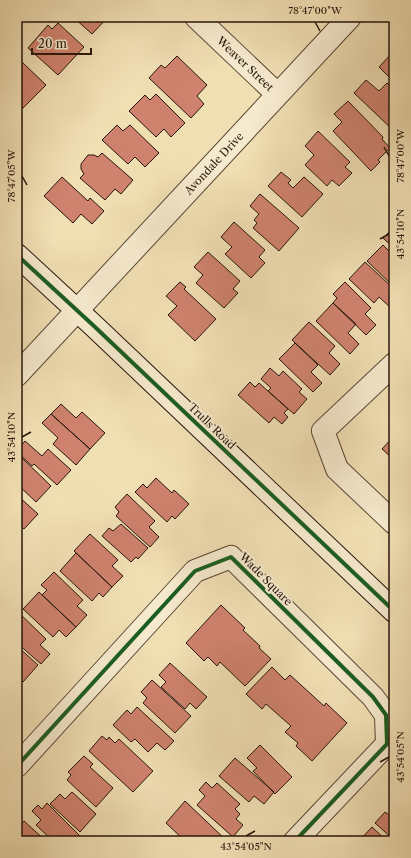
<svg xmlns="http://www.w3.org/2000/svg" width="411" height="858" viewBox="0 0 411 858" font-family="'Libre Caslon Text',serif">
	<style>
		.building { fill: #cf826e; stroke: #27150b }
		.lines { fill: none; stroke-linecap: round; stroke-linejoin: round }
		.street-casing { stroke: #5a4835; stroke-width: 24 }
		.secondary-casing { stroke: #27150b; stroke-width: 24 }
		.street { stroke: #f6eace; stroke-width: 22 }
		.secondary { stroke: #f6eace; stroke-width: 22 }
		.cycleway-casing { stroke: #f6eace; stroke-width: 6 }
		.cycleway { stroke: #1b5e20; stroke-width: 4 }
		.ticks { fill: none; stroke: #27150b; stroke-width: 1.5 }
		.labels { text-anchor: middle; stroke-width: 4; stroke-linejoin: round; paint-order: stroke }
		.street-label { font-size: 11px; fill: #27150b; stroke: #f6eace }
		.neatline { fill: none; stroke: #27150b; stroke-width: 1.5 }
		.ticks-label { font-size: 10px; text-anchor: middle; fill: #27150b }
	</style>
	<rect width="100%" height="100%" fill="#f1dfb4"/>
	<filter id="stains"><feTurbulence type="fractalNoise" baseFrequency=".005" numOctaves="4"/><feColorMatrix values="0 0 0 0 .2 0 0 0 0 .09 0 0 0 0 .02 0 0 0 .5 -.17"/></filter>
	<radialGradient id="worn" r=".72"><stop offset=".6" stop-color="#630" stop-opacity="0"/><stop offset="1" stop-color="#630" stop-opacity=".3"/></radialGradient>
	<path class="building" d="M73 17H108L92 34Z
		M58 23 84 47 58 75 28 48 48 25 52 29Z
		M392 53 394 56V82L379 67Z
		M177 56 207 85 197 96 204 104 191 118 149 78 161 65 165 68Z
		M21 61 46 85 19 112 17 110V66Z
		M366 80 379 91 387 83 394 90V131L354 93Z
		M156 94 185 123 171 137 164 129 156 137 129 111 145 95 150 100Z
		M348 101 383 137 382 139 390 148 378 160 380 162 371 171 333 131 342 122 334 114Z
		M117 125 123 131 130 125 159 153 145 167 135 157 128 164 102 140Z
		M318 131 350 162 345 167 352 173 339 186 332 180 327 186 305 165 314 155 305 146Z
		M102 153 133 180 121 194 115 189 105 200 80 178 84 174 81 169V164L88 155H94L98 157Z
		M281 172 291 180 288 183 293 188 304 177 323 194 302 217 268 186Z
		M62 177 88 201 90 198 104 211 92 224 81 214 73 223 44 196Z
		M260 194 299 228 279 251 253 228 257 223 254 220 259 214 250 206Z
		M234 222 265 250 259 257 265 263 251 278 225 254 232 247 221 237Z
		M394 227V248L383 238Z
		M383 245 394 256V282L392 285 367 261Z
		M208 252 240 281 233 289 238 293 224 308 196 283 203 275 194 267Z
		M365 262 394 289V305L391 308 379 297 374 303 349 279Z
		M180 282 186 287 184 289 216 319 195 341 168 315 177 306 166 296Z
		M345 282 371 308 365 314 376 325 366 335 333 303 337 298 333 294Z
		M333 303 356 324 348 333 359 344 350 354 316 321Z
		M309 322 335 346 329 353 340 364 330 375 292 340Z
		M295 343 318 365 311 372 322 383 313 392 279 359Z
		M270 368 279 376 283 371 302 389 299 392 307 399 294 414 268 391 271 388 261 379Z
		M250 382 255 387 259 383 288 409 284 413 288 417 282 424 274 417 269 423 238 395Z
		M61 404 76 418 82 412 105 433 90 449 51 414Z
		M51 414 90 449 76 465 53 444 58 438 42 423Z
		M394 436V460L382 449Z
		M25 441 42 456 48 449 71 470 57 485 34 464 32 466 17 452V450Z
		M18 454 51 486 36 502 17 484V482L22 476 17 471Z
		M156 478 172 493 174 490 189 504 175 519 172 516 167 522 135 492 143 484 147 488Z
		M127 494 155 521 149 527 159 537 150 547 116 516 119 512 115 507Z
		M17 495 38 514 24 529 17 523Z
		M121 524 148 548 138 559 136 557 131 562 102 536 109 528 113 531Z
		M90 534 118 560 112 566 123 576 112 587 74 551Z
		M76 553 112 587 103 597 99 593 92 601 60 571Z
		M54 572 83 600 77 606 87 615 76 627 42 595 47 590 41 585Z
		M39 592 76 627 66 637 59 630 53 637 23 609Z
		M221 605 245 628 243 630 260 646 259 648 271 659 245 686 220 662 217 666 208 657 204 661 186 643Z
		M17 611 46 639 40 645 50 654 41 664 17 643Z
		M17 646 38 665 23 682 17 676Z
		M170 663 207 697 196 709 190 703 185 709 161 687 166 682 159 675Z
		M272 667 285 680 290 675 324 706 326 703 347 723 312 761 296 746 298 743 285 732 291 726 266 704 262 709 246 694Z
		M152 680 191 716 175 733 143 703 147 698 141 692Z
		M137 707 174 741 165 750 157 743 148 752 135 739 131 742 113 725 127 710 131 714Z
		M102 736 107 740 109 737 115 743 119 739 153 771 133 792 89 751Z
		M260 745 292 777 275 794 253 771 257 768 247 758Z
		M84 756 93 764 90 767 113 788 96 807 67 780 71 775 68 772Z
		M235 758 274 792 264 804 254 796 249 802 219 776Z
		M206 782 212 788 217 783 240 804 235 809 240 814 236 819 243 825 233 837 197 805 205 796 199 790Z
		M72 792 96 814 80 832 50 804 60 794 65 799Z
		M185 801 227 841H185L166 823Z
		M47 803 81 837 77 841H53L36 825 41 820 32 811 38 805 42 809Z
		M394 809V840L375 823 385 812 389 815Z
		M24 821 46 841H18L17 828Z
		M372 827 387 841H359Z"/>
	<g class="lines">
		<defs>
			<g id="street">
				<path id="s1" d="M196 17 277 94"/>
				<path d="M394 364 323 431 337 469 394 523"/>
				<path id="s2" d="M17 375 350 17"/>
				<path d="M17 766 195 571 231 557 373 697 386 715 387 744 295 841"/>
			</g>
			<path id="secondary" d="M17 255 95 327 394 611"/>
		</defs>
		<use href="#street" class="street-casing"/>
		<use href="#secondary" class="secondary-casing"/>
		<use href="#street" class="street"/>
		<use href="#secondary" class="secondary"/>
		<defs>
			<path id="cycleway" d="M17 255 95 327 394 611
				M17 766 195 571 231 557 373 697 386 715 387 744 295 841"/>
		</defs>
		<use href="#cycleway" class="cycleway-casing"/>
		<use href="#cycleway" class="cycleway"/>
	</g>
	<path class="ticks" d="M315 22 320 31M384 147 389 156M22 176 27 185M380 239 389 234M22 437 31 432M380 762 389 757M246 836 255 831"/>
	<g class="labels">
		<g class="street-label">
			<text dy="4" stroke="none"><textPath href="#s1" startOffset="68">Weaver Street</textPath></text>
			<text dy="4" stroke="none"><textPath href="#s2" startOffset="289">Avondale Drive</textPath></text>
			<text transform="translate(212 426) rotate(44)" y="4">Trulls Road</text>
			<text transform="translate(266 579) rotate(45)" y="4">Wade Square</text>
		</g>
	</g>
	<rect width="411" height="858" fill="none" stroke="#f1dfb4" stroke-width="44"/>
	<path d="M32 48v6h59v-6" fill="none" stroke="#27150b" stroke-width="2"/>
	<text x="38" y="48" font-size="12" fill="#27150b" stroke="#f6eace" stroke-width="3" paint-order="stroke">20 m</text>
	<rect x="22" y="22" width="367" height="814" class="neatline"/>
	<g class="ticks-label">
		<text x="315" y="14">78°47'00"W</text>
		<text transform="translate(400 156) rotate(-90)" y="4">78°47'00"W</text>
		<text transform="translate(11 176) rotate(-90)" y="4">78°47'05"W</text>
		<text transform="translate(400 234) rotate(-90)" y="4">43°54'10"N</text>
		<text transform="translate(11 437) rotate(-90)" y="4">43°54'10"N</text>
		<text transform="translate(400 757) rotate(-90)" y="4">43°54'05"N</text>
		<text x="246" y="850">43°54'05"N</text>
	</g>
	<rect width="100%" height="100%" filter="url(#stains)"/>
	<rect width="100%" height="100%" fill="url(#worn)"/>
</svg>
